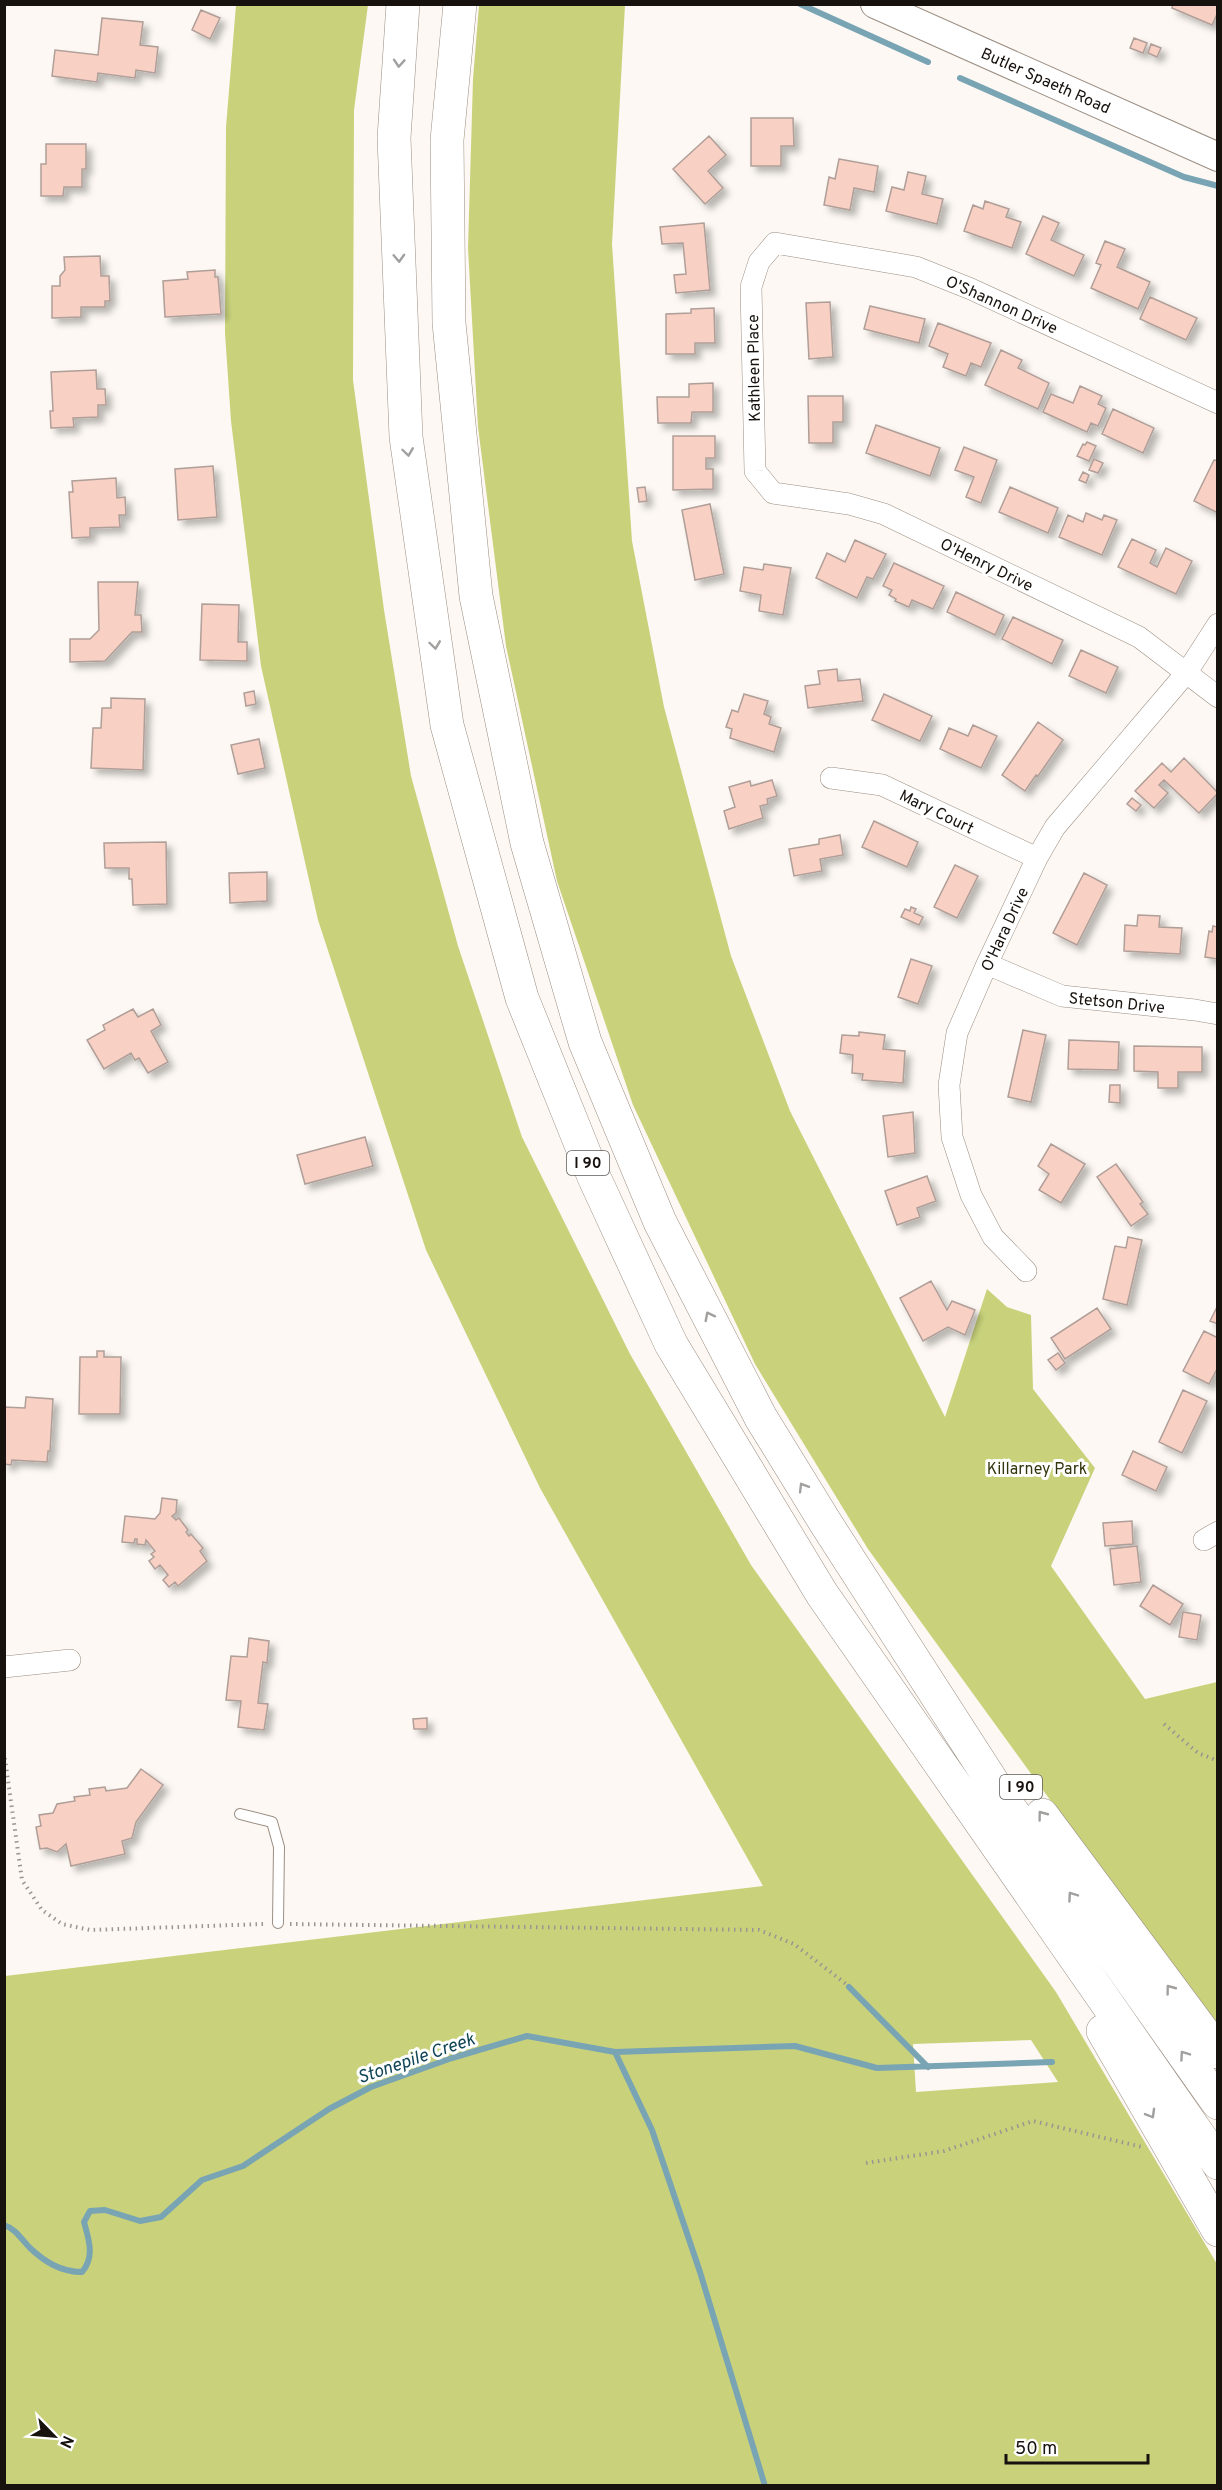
<svg xmlns="http://www.w3.org/2000/svg" width="1222" height="2490" viewBox="0 0 1222 2490" font-family="Overpass,sans-serif">
	<style>
		.green { fill: #c9d27b; fill-rule: evenodd }
		.lines { fill: none; stroke-linecap: round; stroke-linejoin: round }
		.stream { stroke: #79a4b3; stroke-width: 6 }
		.building { fill: #f8d1c4; stroke: #b09e98; stroke-width: 1.5; filter: url(#shadow) }
		.lane-casing { stroke: #9b8e83; stroke-width: 12 }
		.street-casing { stroke: #9b8e83; stroke-width: 22 }
		.secondary-casing { stroke: #9b8e83; stroke-width: 30 }
		.highway-casing { stroke: #9b8e83; stroke-width: 34 }
		.path { stroke: #9a9590; stroke-width: 4; stroke-dasharray: 1.5 4.5; stroke-linecap: butt }
		.lane { stroke: #fff; stroke-width: 10 }
		.street { stroke: #fff; stroke-width: 21 }
		.secondary { stroke: #fff; stroke-width: 28 }
		.highway { stroke: #fff; stroke-width: 33 }
		.oneway { stroke: #a2a09f }
		.labels { text-anchor: middle; stroke-width: 6; stroke-linejoin: round; paint-order: stroke }
		.shield { fill: #fff; stroke: #5d5956; stroke-width: 1.5 }
		.shield-label { font-size: 15px; font-weight: bold; fill: #17120e }
		.street-label { font-size: 16px; fill: #17120e; stroke: #fff }
		.park-label { font-size: 16px; fill: #33360d; stroke: #fff }
		.water-label { font-size: 18px; font-style: italic; fill: #0f4555; stroke: #fff }
	</style>
	<defs>
		<filter id="shadow"><feDropShadow dx="5.5" dy="5.5" stdDeviation="3" flood-color="#0004"/></filter>
	</defs>
	<rect width="100%" height="100%" fill="#fdf8f3"/>
	<path class="green" d="M236 5H368L354 110 353 380 384 610 411 776 458 946 522 1137 630 1354 751 1565 1056 1992 1217 2264V2485H5V1976L763 1886 540 1488 426 1250 318 920 261 666 231 421 225 333 226 127ZM1031 2040 1058 2082 916 2092 913 2044Z
		M479 5H625L612 244 632 541 664 707 731 956 790 1111 945 1417 987 1289 1007 1307 1031 1315 1033 1389 1095 1468 1051 1566 1145 1699 1217 1682V2030L868 1549 755 1364 633 1105 557 881 506 646 478 427 468 248 473 79Z"/>
	<g class="lines">
		<path class="stream" d="M800 4 928 62
			M960 78 1184 177 1218 186
			M849 1987 928 2067
			M615 2052 652 2130 700 2272 765 2486
			M4 2225C16 2229 21 2239 30 2248 45 2262 61 2272 82 2272 95 2257 89 2240 84 2222L90 2211 105 2210 140 2221 161 2217 202 2180 243 2166 329 2109 371 2087 452 2058 527 2036 615 2052 795 2046 877 2068 1052 2062"/>
	</g>
	<path class="building" d="M1173 4H1218V12L1212 25 1172 8Z
		M201 10 220 18 210 39 192 30Z
		M102 18 143 22 140 45 158 47 155 73 136 70 135 78 98 73 97 82 52 76 55 50 98 55Z
		M1134 38 1147 43 1143 53 1130 48Z
		M1151 44 1161 48 1157 57 1148 53Z
		M751 118H793L794 146H781V166H751Z
		M709 136 726 155 708 171 723 188 705 204 673 169Z
		M46 144H86V169H82V187H64L63 196H41V164H46Z
		M839 159 878 166 874 192 854 188 850 210 824 205 829 177 835 179Z
		M908 172 926 176 922 194 943 199 937 224 886 211 892 187 904 190Z
		M985 201 1009 209 1006 217 1021 222 1012 248 964 231 973 205 983 209Z
		M1043 216 1059 223 1051 240 1084 255 1074 276 1026 254Z
		M704 223 710 290 676 293 674 275 686 274 683 243 662 244 660 227Z
		M1105 241 1125 249 1117 267 1150 282 1138 309 1091 288 1101 265 1096 263Z
		M100 256 101 276H109L110 301H105V307H81V317L52 318V286H60V276L65 270 64 257Z
		M215 270V277H218L221 314 165 317 163 281 188 279 187 272Z
		M1150 297 1197 318 1186 340 1140 319Z
		M830 302 833 357 809 359 806 303Z
		M870 306 925 319 919 343 864 329Z
		M714 308 715 343H695V354H666V314L691 313V309Z
		M938 323 991 343 981 367 971 363 966 376 943 367 948 354 929 346Z
		M1001 350 1022 360 1018 368 1049 383 1038 409 985 385Z
		M96 370 97 389H105L106 405H98V417L73 418 74 427 51 428 50 411H53L51 372Z
		M713 383V412H692L691 423H658L657 397H689V384Z
		M1080 386 1102 396 1098 404 1106 408 1098 426 1091 423 1087 432 1043 412 1051 394 1073 403Z
		M808 396H843V422H833V443H809Z
		M1113 409 1154 428 1143 453 1102 434Z
		M876 425 940 448 930 476 866 453Z
		M673 436H715V458H706V469H713V489L673 490Z
		M1087 442 1096 446 1089 461 1077 456 1083 444 1085 445Z
		M964 447 997 460 981 503 966 497 974 477 955 470Z
		M1094 459 1103 463 1098 473 1089 470Z
		M1214 460 1218 461V513L1194 501Z
		M213 466 217 517 178 520 175 469Z
		M1083 472 1089 475 1086 483 1079 480Z
		M116 478 117 498 125 497 126 515H119L120 527 90 528V537L72 538 69 492H73L72 481Z
		M645 487 647 501 639 502 637 488Z
		M1010 487 1058 508 1048 533 999 512Z
		M710 504 724 574 695 580 682 510Z
		M1086 513 1102 520 1104 515 1117 520 1102 555 1059 537 1068 515 1083 522Z
		M1132 539 1156 550 1150 563 1157 567 1166 548 1192 561 1176 594 1118 567Z
		M855 540 886 554 873 579 867 577 857 598 816 578 827 553 845 562Z
		M894 563 944 586 933 609 912 600 909 607 895 601 896 599 889 595 892 590 883 586Z
		M764 564 791 568 783 615 759 611 761 595 740 591 744 567 763 570Z
		M98 582H138L135 615H141L142 632H132L105 661 70 662V639H90L99 630Z
		M956 592 1004 615 995 635 947 612Z
		M202 604 239 605 238 642H247V661L200 660Z
		M1013 617 1063 640 1052 664 1002 639Z
		M1081 650 1118 667 1106 693 1069 676Z
		M837 669 838 681 860 679 863 701 808 708 805 686 820 684 818 671Z
		M254 691 256 704 246 706 244 693Z
		M744 694 768 701 764 714 771 717 769 724 781 728 774 752 730 738 732 729 726 727 732 710 738 712Z
		M884 694 932 716 920 741 872 720Z
		M111 698 145 699 143 770 91 768 93 728H101L102 708H111Z
		M1038 722 1063 740 1038 776 1036 775 1025 791 1002 775Z
		M973 725 997 736 981 768 940 749 949 728 968 736Z
		M259 739 265 768 238 774 231 745Z
		M1184 758 1218 793 1199 813 1164 780 1159 785 1168 793 1154 808 1135 791 1162 763 1171 772Z
		M772 780 777 796 767 799 768 804 760 806 763 818 729 829 724 811 735 807 729 787 750 781 751 786Z
		M1132 798 1141 805 1136 811 1127 804Z
		M874 821 918 842 907 867 862 847Z
		M840 835 843 855 820 859 822 871 794 876 789 849 819 844V839Z
		M166 842 167 904 133 905 132 879H129V868H105L104 843Z
		M955 865 978 876 957 918 934 907Z
		M267 872V901L230 903 229 873Z
		M1084 873 1107 885 1077 945 1053 933Z
		M911 907 916 909 914 913 923 917 919 925 901 917 905 909 910 911Z
		M1138 915 1160 916 1159 927 1182 928 1180 954 1124 951 1125 925 1137 926Z
		M1213 926 1218 927V959L1205 957 1209 931 1212 932Z
		M911 959 932 966 918 1004 898 997Z
		M133 1009 138 1017 153 1009 161 1025 151 1031 168 1062 148 1073 139 1058 135 1060 131 1053 104 1069 87 1040 105 1030 103 1025Z
		M1023 1030 1046 1035 1031 1102 1008 1097Z
		M859 1032 885 1035 883 1049 905 1051 903 1083 862 1080 863 1074 852 1073 853 1055 840 1053 842 1035 859 1036Z
		M1069 1040 1119 1042 1118 1070 1068 1069Z
		M1134 1046 1202 1047V1072H1178V1088H1158V1072L1134 1071Z
		M1110 1085H1120V1103L1109 1102Z
		M913 1112 915 1153 888 1157 883 1116Z
		M365 1137 373 1166 305 1184 297 1155Z
		M1051 1144 1085 1164 1061 1203 1039 1190 1049 1174 1038 1166Z
		M1116 1164 1143 1202 1140 1204 1148 1214 1131 1226 1097 1177Z
		M927 1176 936 1201 917 1208 920 1217 897 1225 885 1191Z
		M1128 1237 1142 1240 1127 1305 1103 1299 1115 1246 1126 1248Z
		M931 1281 947 1310 952 1301 975 1310 965 1335 948 1327 923 1341 900 1298Z
		M1218 1305V1324L1210 1321Z
		M1097 1308 1111 1329 1065 1359 1051 1338Z
		M1204 1331 1218 1338V1367L1209 1384 1183 1371Z
		M97 1351H104V1357H121L120 1414H79L80 1357H97Z
		M1058 1353 1065 1363 1056 1370 1048 1360Z
		M1183 1390 1207 1401 1182 1453 1159 1442Z
		M26 1397 53 1399 50 1451H48L47 1462 12 1460 11 1465 4 1464V1407L25 1408Z
		M1133 1451 1167 1467 1156 1491 1122 1475Z
		M162 1498 177 1500 176 1513 172 1516 176 1520 179 1518 188 1530 186 1532 189 1536 191 1534 203 1548 200 1551 207 1561 178 1586 175 1582 169 1587 163 1580 168 1575 160 1565 155 1569 149 1561 154 1557 151 1554 155 1551 146 1540 145 1545 137 1544V1539H135L134 1543 122 1542 125 1516 155 1519 160 1513Z
		M1132 1521 1133 1544 1105 1546 1103 1523Z
		M1137 1546 1141 1582 1114 1585 1110 1549Z
		M1153 1585 1183 1604 1170 1625 1140 1606Z
		M1183 1612 1201 1615 1197 1640 1179 1637Z
		M249 1638 269 1641 267 1663 263 1662 258 1703 268 1704 264 1730 238 1727 241 1701 226 1700 231 1656 247 1657Z
		M427 1718V1729H414L413 1719Z
		M141 1769 163 1785 136 1822 132 1838 122 1841 125 1854 71 1866 66 1844 57 1852 47 1848 40 1849 36 1827 41 1826 39 1815 53 1813 57 1804 75 1801 74 1797 90 1795 89 1789 105 1787 106 1791 127 1788Z"/>
	<g class="lines">
		<defs>
			<path id="lane" d="M240 1814 272 1822 279 1847 278 1923"/>
			<path id="street" d="M1218 403 971 289 916 267 775 243 759 262 751 287 755 471 773 493 849 504 884 514 1139 637 1218 697
				M831 778 882 785 1037 858
				M987 964 1062 996 1195 1010 1218 1014
				M1026 1271 993 1237 971 1195 952 1137 949 1085 957 1033 987 964 1037 858 1055 827 1187 672 1218 624
				M1204 1540 1218 1532
				M4 1667 70 1660"/>
			<path id="secondary" d="M875 4 1218 157"/>
			<path id="highway" d="M403 4 394 138 406 437 447 725 522 998 594 1177 671 1344 822 1594 1218 2163
				M460 4 447 140 449 323 476 596 527 843 585 1042 660 1222 761 1418 825 1522 1004 1800 1218 2103
				M1042 1815 1218 2052
				M1103 2031 1218 2230"/>
		</defs>
		<use href="#lane" class="lane-casing"/>
		<use href="#street" class="street-casing"/>
		<use href="#secondary" class="secondary-casing"/>
		<use href="#highway" class="highway-casing"/>
		<path class="path" d="M1164 1724 1198 1753 1218 1761
			M4 1752 22 1880 42 1910 62 1924 90 1930 264 1924
			M290 1924 759 1930 794 1944 846 1984
			M866 2163 944 2151 1033 2121 1142 2147"/>
		<use href="#lane" class="lane"/>
		<use href="#street" class="street"/>
		<use href="#secondary" class="secondary"/>
		<use href="#highway" class="highway"/>
	</g>
	<defs><path id="oneway-chevron" d="M-2-3.5L2.5 0L-2 3.5" fill="none" stroke-width="1.6" stroke-linecap="round" stroke-linejoin="round" transform="scale(1.5)"/></defs>
	<g class="oneway">
		<use href="#oneway-chevron" transform="translate(399 63) rotate(94)"/>
		<use href="#oneway-chevron" transform="translate(399 258) rotate(88)"/>
		<use href="#oneway-chevron" transform="translate(408 452) rotate(82)"/>
		<use href="#oneway-chevron" transform="translate(435 645) rotate(82)"/>
		<use href="#oneway-chevron" transform="translate(709 1316) rotate(-117)"/>
		<use href="#oneway-chevron" transform="translate(803 1487) rotate(-121)"/>
		<use href="#oneway-chevron" transform="translate(1042 1815) rotate(-127)"/>
		<use href="#oneway-chevron" transform="translate(1072 1896) rotate(-125)"/>
		<use href="#oneway-chevron" transform="translate(1170 1989) rotate(-127)"/>
		<use href="#oneway-chevron" transform="translate(1184 2055) rotate(-125)"/>
		<use href="#oneway-chevron" transform="translate(1151 2114) rotate(60)"/>
	</g>
	<g class="labels">
		<g class="shield">
			<rect x="567" y="1151" width="42" height="24" rx="4.5"/>
			<rect x="1000" y="1775" width="42" height="24" rx="4.5"/>
		</g>
		<g class="shield-label">
			<text x="588" y="1168">I 90</text>
			<text x="1021" y="1792">I 90</text>
		</g>
		<g class="street-label">
			<text transform="translate(1046 80) rotate(24)" y="6">Butler Spaeth Road</text>
			<text transform="translate(1002 304) rotate(24)" y="6">O'Shannon Drive</text>
			<text transform="translate(753 368) rotate(-91)" y="6">Kathleen Place</text>
			<text transform="translate(987 564) rotate(26)" y="6">O'Henry Drive</text>
			<text transform="translate(937 811) rotate(26)" y="6">Mary Court</text>
			<text transform="translate(1004 929) rotate(-65)" y="6">O'Hara Drive</text>
			<text transform="translate(1117 1002) rotate(6)" y="6">Stetson Drive</text>
		</g>
		<g class="park-label">
			<text x="1037" y="1474">Killarney Park</text>
		</g>
		<g class="water-label">
			<text transform="translate(416 2058) rotate(-19)" y="6">Stonepile Creek</text>
		</g>
	</g>
	<rect width="1222" height="2490" fill="none" stroke="#17120e" stroke-width="12"/>
	<g transform="translate(54 2436) rotate(115)" stroke="#ffffff" stroke-width="4.5" paint-order="stroke">
	<path d="M0-4.5L10 22L0 15L-10 22Z" fill="#17120e"/>
	<text y="-9" font-size="16" font-weight="bold" text-anchor="middle" fill="#17120e">N</text>
	</g>
	<path d="M1006 2454v9h142v-9" fill="none" stroke="#17120e" stroke-width="3"/>
	<text x="1015" y="2454" font-size="18" fill="#17120e" stroke="#ffffff" stroke-width="4.5" paint-order="stroke">50 m</text>
</svg>
